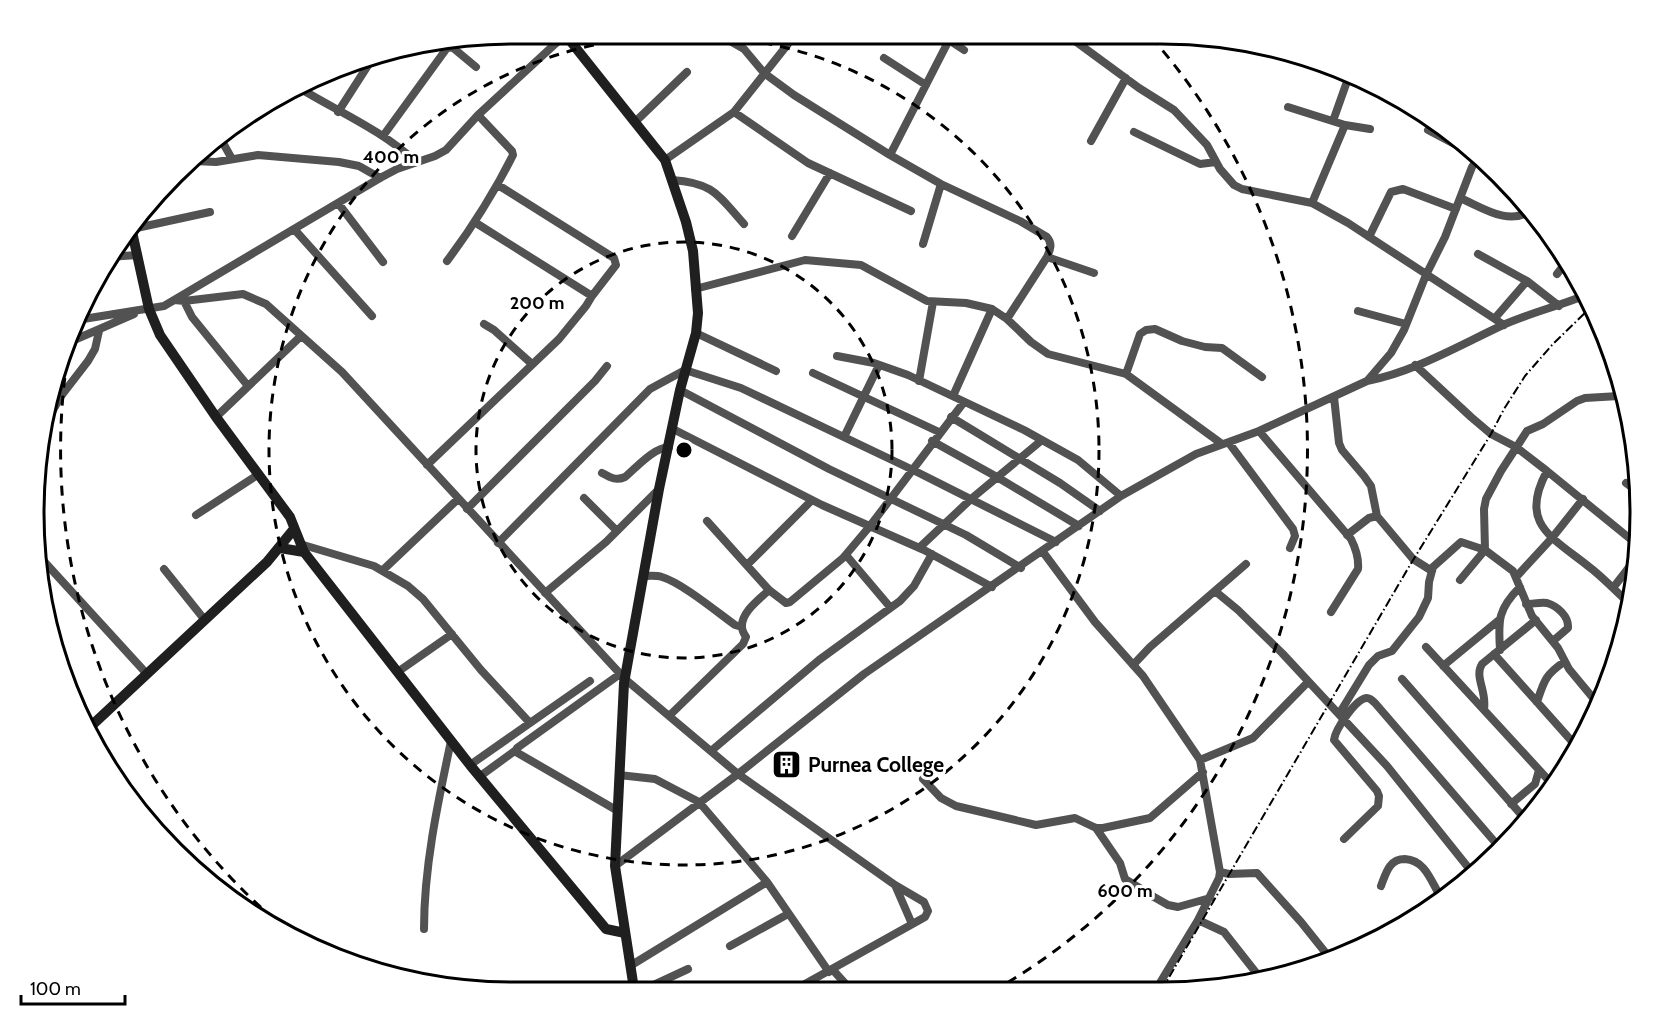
<svg xmlns="http://www.w3.org/2000/svg" width="1673" height="1025" viewBox="0 0 1673 1025" font-family="Cabin,sans-serif">
	<style>
		.lines { fill: none; stroke-linecap: round; stroke-linejoin: round }
		.street { stroke: #525252; stroke-width: 8 }
		.secondary { stroke: #1f1f1f; stroke-width: 10 }
		.rail { stroke: #000; stroke-width: 2; stroke-dasharray: 9 3 1.5 3; stroke-linecap: butt }
		.ring { fill: none; stroke: #000; stroke-width: 3; stroke-dasharray: 10 8 }
		.labels { text-anchor: middle; stroke-width: 6; stroke-linejoin: round; paint-order: stroke }
		.poi-label { font-size: 21px; font-weight: bold; fill: #000; stroke: #fff; text-anchor: start }
		.rim { fill: none; stroke: #000; stroke-width: 3 }
		.centre { fill: #000; stroke: #fff; stroke-width: 3 }
		.ring-label { font-size: 18px; text-anchor: middle; font-weight: bold; fill: #000; stroke: #fff; stroke-width: 6; stroke-linejoin: round; paint-order: stroke }
	</style>
	<rect width="100%" height="100%" fill="#fff"/>
	<g class="lines">
		<path class="street" d="M718 34 744 49 764 73 794 95 890 155 941 184 1020 221 1047 237C1053 244 1050 250 1047 257L1094 273
			M941 35 964 50
			M1063 36 1075 41 1139 88 1174 110 1207 145 1220 169 1234 185 1242 189 1312 203 1348 223 1504 325
			M884 58 926 85
			M301 89C339 112 383 131 416 162
			M1288 107 1345 125 1370 129
			M338 112 374 56
			M734 112 808 163 911 211
			M1333 121 1350 73
			M635 122 687 72
			M1428 130 1479 157
			M1134 132 1200 164 1216 162
			M218 134 232 159
			M383 136 447 48 452 47 476 67
			M1091 141 1126 78
			M890 155 949 40
			M665 160 734 112 788 44
			M194 161 216 162 258 155 339 162 359 166 380 178
			M672 180C714 183 718 195 744 224
			M1460 198C1482 207 1509 227 1531 210
			M338 203 383 262
			M1312 203 1345 125
			M476 223 592 296
			M132 229 210 212
			M294 229 372 316
			M792 236 830 173
			M1369 237 1391 192 1403 189 1456 209
			M923 244 941 184
			M1478 254 1527 281 1559 306
			M108 257 138 255
			M447 261C474 225 493 195 513 155L512 151 478 115
			M1557 274 1567 261
			M695 289 805 260 861 265 927 301 966 303 992 309 1007 319 1031 342 1048 354 1126 374 1222 444
			M175 300 184 301 243 294 266 304 342 372 625 679 738 774 895 885 924 902 928 911 925 917 796 989
			M184 301 192 317 248 386
			M1358 311 1406 324
			M1495 318 1527 281
			M1007 319 1047 257
			M77 320 164 306 380 178 397 169 435 156 446 150 478 115 567 33
			M484 324 494 330 532 364
			M696 333 776 371
			M65 344 134 314
			M837 356 874 363 908 375 1024 430 1078 460 1121 496
			M1415 365 1471 417 1491 434 1516 447 1547 471 1639 546
			M813 373 939 432
			M1126 374 1140 334 1146 330 1155 329 1182 341 1205 347 1222 348 1262 377
			M919 381 933 302
			M1367 381C1414 372 1460 345 1503 325 1530 313 1559 306 1586 295
			M680 390 829 469 966 535 1021 568
			M953 396 992 309
			M1334 397 1339 443 1342 450 1364 476 1371 486 1377 516 1413 559 1432 571
			M216 417 301 336
			M951 417 1060 483 1100 511
			M48 419 61 396 88 361 95 349 99 331
			M673 429 822 505 924 550 992 587
			M1259 431 1351 539C1356 549 1359 558 1358 569L1331 612
			M844 437 879 365
			M932 441 997 477 1079 526
			M1229 443 1293 529 1295 536 1290 548
			M427 465 559 339 586 306 592 296 616 265 614 258 498 185
			M1547 471C1519 523 1550 536 1588 566 1603 577 1615 591 1629 603
			M602 473C611 478 616 481 625 477 637 467 653 448 669 447
			M1626 483 1637 491
			M584 498 616 530
			M467 509 595 381 607 366
			M196 515 259 474
			M707 521 769 590 786 603 790 602 843 558 870 526 964 402
			M1347 535 1369 518 1377 516
			M498 543 650 389 685 370 741 388 913 470 1056 542
			M300 544 374 566 408 586 423 599 481 670 530 723
			M919 548 971 499 1042 440
			M1043 552 1095 622 1143 676 1200 760 1220 872 1219 878 1198 920 1155 991
			M846 555 890 607
			M40 557 146 673
			M747 565 812 500
			M164 569 204 619
			M383 570 458 499
			M643 576C649 576 656 575 662 577 682 583 717 612 735 625L742 627
			M1517 576 1552 538 1583 499
			M1460 580 1485 550 1484 509 1486 499 1501 471 1527 431 1543 424 1577 401 1585 398 1619 396 1623 393
			M1613 588 1630 566 1638 545
			M1215 591 1238 610 1282 653 1387 766 1471 871
			M545 593 606 542 658 490
			M1526 604C1533 604 1540 602 1547 603 1557 606 1569 616 1568 628L1553 641
			M1426 647 1553 785
			M1500 650C1498 620 1498 609 1520 587
			M1494 654 1577 747
			M1133 665 1150 647 1246 564
			M1443 666 1499 620
			M399 671 452 634
			M1402 679 1526 820
			M1537 702C1544 681 1545 675 1564 662
			M1484 709C1487 691 1474 677 1482 664L1536 620
			M1339 714 1369 665 1378 656 1392 651 1419 617 1428 598 1429 582 1433 567 1461 542 1485 550 1513 571 1532 616 1558 648 1569 669 1598 704
			M669 716 743 644 746 637C744 634 742 631 742 627 741 612 760 599 769 590
			M711 751 819 660 900 601 914 586 932 554
			M1200 760 1253 738 1307 683
			M470 765 590 681
			M109 770 110 769
			M619 775 655 779 699 802 767 882 829 972
			M479 777 516 750
			M923 779 941 798 956 806 1036 825 1075 818 1096 828H1103L1150 818 1203 772
			M1511 804 1535 784 1539 770
			M618 811 516 752 517 748 620 674
			M1096 828 1120 863 1125 879 1154 897 1168 905 1178 907 1210 898
			M1344 839 1378 806 1379 796 1377 791 1334 740C1335 730 1356 698 1367 698 1370 698 1373 701 1375 703L1500 848
			M615 866 738 774 864 674 1121 496 1196 454 1259 431 1367 381 1391 353 1404 330 1426 275 1445 237 1472 167 1479 157
			M1220 872 1229 874 1257 873 1301 922 1329 957
			M895 885 912 924
			M1381 886C1386 873 1389 859 1405 859 1425 860 1431 881 1440 896
			M1452 890C1458 876 1484 861 1497 852
			M1414 911 1452 889
			M1198 920 1224 932 1261 979
			M424 929C424 866 438 802 451 741
			M730 946 788 914
			M630 966 767 882
			M833 970 851 990
			M645 989 688 969"/>
		<path class="secondary" d="M564 33 665 160 686 222 693 251 698 313 696 333 680 390 659 489 624 683 615 866 634 989
			M131 227 149 309 160 335 216 417 290 517 304 552 470 765 606 929 625 933
			M280 548 304 552
			M89 728 267 562 294 529"/>
		<path class="rail" d="M1161 991 1410 565 1491 434 1504 409 1525 376 1552 345 1591 307"/>
	</g>
	<g class="ring">
		<circle cx="684" cy="450" r="208"/>
		<circle cx="684" cy="450" r="415"/>
		<path d="M288 931A623 623 0 0 1 72 331M1151 37A623 623 0 0 1 995 990"/>
	</g>
	<defs>
		<symbol id="building-square" viewBox="-11 -11 22 22"><rect x="-9" y="-9" width="18" height="18" rx="4" fill="#000" stroke="#fff"/><path d="M-4-6H4V6H1V3H-1V6H-4ZM-2.5-4.3h1.7v1.8h-1.7ZM.8-4.3h1.7v1.8H.8ZM-2.5-1h1.7V.8h-1.7ZM.8-1h1.7V.8H.8Z" fill="#fff"/></symbol>
	</defs>
	<g fill-rule="evenodd">
		<use href="#building-square" x="770" y="748" width="33" height="33"/>
	</g>
	<g class="labels">
		<g class="poi-label">
			<text x="808" y="772">Purnea College</text>
		</g>
	</g>
	<path d="M0 0H1673V1025H0ZM513 44H1161A469 469 0 0 1 1630 513V513A469 469 0 0 1 1161 982H513A469 469 0 0 1 44 513V513A469 469 0 0 1 513 44Z" fill="#fff" fill-rule="evenodd"/>
	<path class="rim" d="M513 44H1161A469 469 0 0 1 1630 513V513A469 469 0 0 1 1161 982H513A469 469 0 0 1 44 513V513A469 469 0 0 1 513 44Z"/>
	<circle cx="684" cy="450" r="9" class="centre"/>
	<g class="ring-label">
		<text x="391" y="163">400 m</text>
		<text x="537" y="309">200 m</text>
		<text x="1125" y="897">600 m</text>
	</g>
	<path d="M21 995v9h104v-9" fill="none" stroke="#000000" stroke-width="3"/>
	<text x="30" y="995" font-size="18" fill="#000000" stroke="#ffffff" stroke-width="4.5" paint-order="stroke">100 m</text>
</svg>
